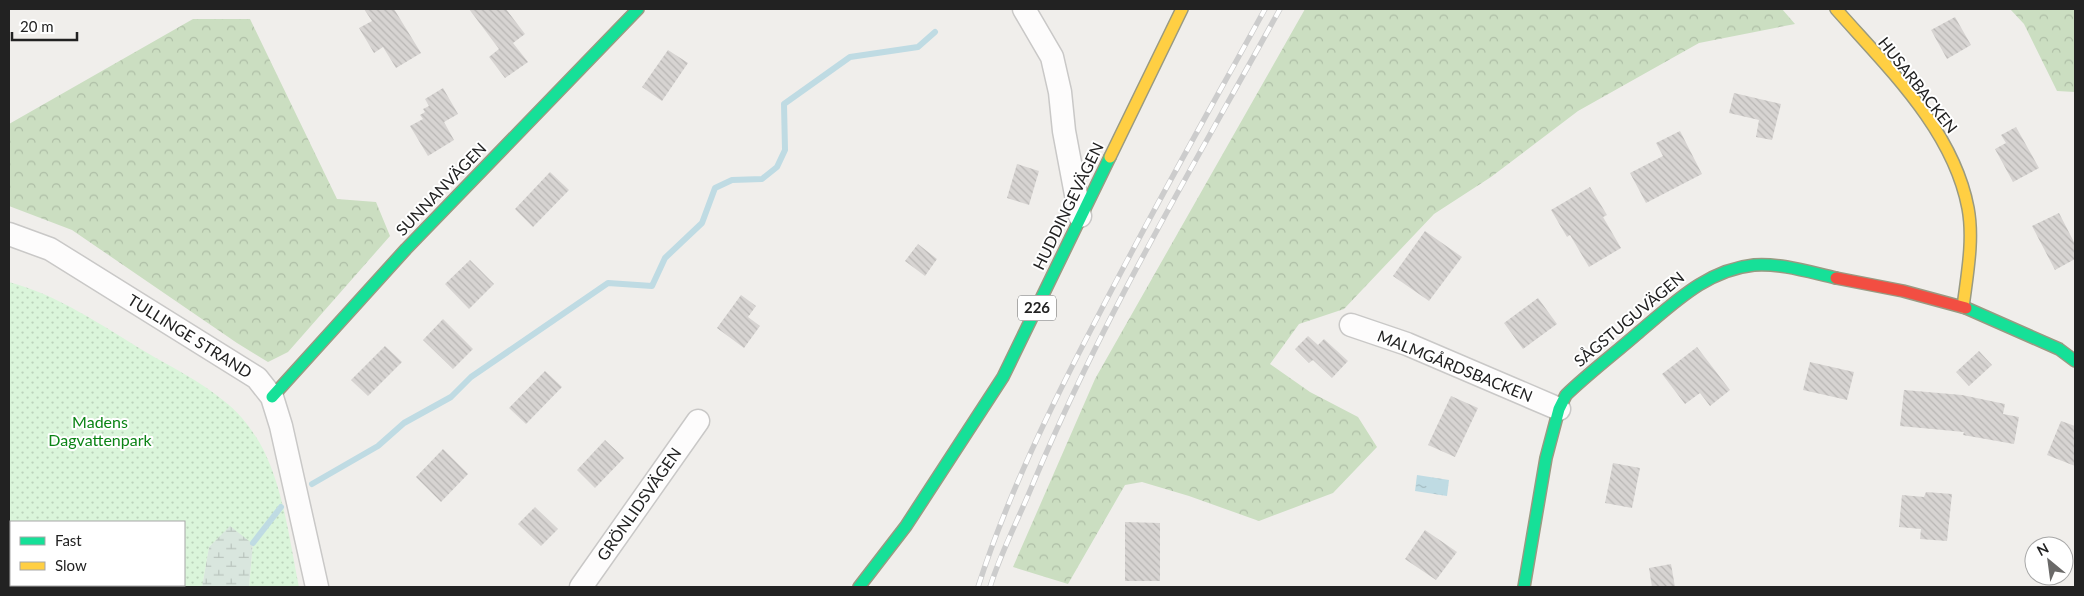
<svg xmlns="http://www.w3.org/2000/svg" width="2084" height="596" viewBox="0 0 2084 596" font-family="Lato,sans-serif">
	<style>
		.forest { fill: url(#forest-crowns) }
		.wetland { fill: url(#wetland-marsh) }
		.park { fill: url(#park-dots); fill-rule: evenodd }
		.water { fill: url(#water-ripples) }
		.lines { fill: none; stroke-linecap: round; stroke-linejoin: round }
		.stream { stroke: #bfdbe3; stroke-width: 6 }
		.building { fill: url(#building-back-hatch) }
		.street-casing { stroke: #c9c8c7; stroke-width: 25 }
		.fast-casing { stroke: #999a82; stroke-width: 14 }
		.slow-casing { stroke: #999a82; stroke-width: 14 }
		.jam-casing { stroke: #999a82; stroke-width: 14 }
		.street { stroke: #fdfcfc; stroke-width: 22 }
		.fast { stroke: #16e098; stroke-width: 11 }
		.slow { stroke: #ffcf43; stroke-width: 11 }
		.jam { stroke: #f24e42; stroke-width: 11 }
		.rail-casing { stroke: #ccc; stroke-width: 5.5 }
		.rail { stroke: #fff; stroke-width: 4; stroke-dasharray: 11; stroke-linecap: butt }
		.labels { text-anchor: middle; stroke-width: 4; stroke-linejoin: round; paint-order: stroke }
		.shield { fill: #fff; stroke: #646464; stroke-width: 1 }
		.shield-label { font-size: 15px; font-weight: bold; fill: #222 }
		.street-label { font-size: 16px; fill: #222; stroke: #fff }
		.park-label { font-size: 16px; fill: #0c8416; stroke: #fff }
	</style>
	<defs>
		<pattern id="forest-crowns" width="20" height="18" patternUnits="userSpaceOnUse" patternTransform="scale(1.25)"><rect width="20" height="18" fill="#cbdec1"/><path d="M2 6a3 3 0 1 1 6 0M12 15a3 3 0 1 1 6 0" fill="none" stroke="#aebea6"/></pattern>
		<pattern id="wetland-marsh" width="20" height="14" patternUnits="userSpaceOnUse" patternTransform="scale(1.25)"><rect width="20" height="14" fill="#d9e6de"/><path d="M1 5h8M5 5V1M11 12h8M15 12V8" fill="none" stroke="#bac5be"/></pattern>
		<pattern id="park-dots" width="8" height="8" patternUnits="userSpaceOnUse" patternTransform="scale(1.25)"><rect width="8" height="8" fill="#daf5da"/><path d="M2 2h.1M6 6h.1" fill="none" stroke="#bbd2bb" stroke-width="1.8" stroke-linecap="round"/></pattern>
		<pattern id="water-ripples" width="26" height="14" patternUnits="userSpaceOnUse" patternTransform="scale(1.25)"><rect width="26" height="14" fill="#bfdbe3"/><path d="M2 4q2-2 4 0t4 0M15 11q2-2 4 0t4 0" fill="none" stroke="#a4bcc2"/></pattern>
		<pattern id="building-back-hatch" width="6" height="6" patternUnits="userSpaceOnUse" patternTransform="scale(1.25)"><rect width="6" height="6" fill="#d7d4d2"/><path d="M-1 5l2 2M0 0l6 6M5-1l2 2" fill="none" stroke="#b8b6b4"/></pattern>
	</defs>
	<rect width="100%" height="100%" fill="#f0eeeb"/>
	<path class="forest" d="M1305 9H1782L1795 24 1699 43 1578 111 1491 177 1434 214 1344 309 1299 324 1270 364 1310 392 1358 417 1377 447 1333 493 1259 521 1189 496 1142 482 1125 485 1068 584 1013 567 1095 379Z
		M2010 9H2075V92L2057 91 2024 24Z
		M193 19H250L337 199 376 202 390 236 288 352 268 362 237 343 72 230 9 206V124Z"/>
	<path class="wetland" d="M230 525 253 543 249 587H202L209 547Z"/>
	<path class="park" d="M9 282C58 295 101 325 144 351 171 367 200 381 224 401 241 414 255 433 264 451 284 492 290 543 299 587H249L253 544 230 526 209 547 202 587H9ZM11 522H184V585H11Z"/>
	<path class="water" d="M1417 475 1449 480 1447 496 1415 491Z"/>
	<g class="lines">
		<path class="stream" d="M312 484 378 446 404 423 451 397 471 377 608 283 652 286 665 258 702 223 715 188 732 180 762 179 777 167 785 150 784 104 850 57 918 47 935 32
			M253 543 281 507"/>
	</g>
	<path class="building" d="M364 9H394L421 53 396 68 383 47 374 53 359 28 372 21Z
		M469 9H506L525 34 513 43 528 62 505 78 489 57 499 49Z
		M1955 17 1971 45 1947 59 1931 30Z
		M668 50 688 63 662 101 642 87Z
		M443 88 458 114 444 122 454 140 428 156 410 126 423 119 420 115 425 112 423 109 429 106 425 99Z
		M1734 93 1781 104 1772 140 1756 137 1759 120 1729 113Z
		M2016 127 2039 168 2013 182 1995 149 2006 143 2001 135Z
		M1680 131 1702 174 1646 203 1630 173 1663 156 1656 143Z
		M1017 164 1039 171 1029 205 1007 198Z
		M550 172 569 190 533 227 515 209Z
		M1590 187 1607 215 1603 217 1621 248 1589 267 1570 235 1567 237 1551 210Z
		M2059 213 2075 244V259L2055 270 2032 226Z
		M1425 231 1462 257 1429 301 1393 276Z
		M918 244 937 259 925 276 905 261Z
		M470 260 494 284 469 309 445 284Z
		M741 295 756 306 748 317 760 326 744 348 717 328Z
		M1538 298 1557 324 1523 349 1504 323Z
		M443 319 473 349 453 369 423 340Z
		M1308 336 1318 345 1324 339 1348 361 1332 378 1313 360 1309 363 1295 349Z
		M385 346 402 362 368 396 351 380Z
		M1697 347 1730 390 1710 406 1700 393 1685 404 1662 374Z
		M1979 351 1992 365 1969 386 1956 372Z
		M1810 362 1854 372 1847 400 1803 390Z
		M545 371 562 387 526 424 509 408Z
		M1904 390 1962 395 2005 404 2003 414 2019 417 2014 444 1963 435 1964 432 1900 426Z
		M1451 396 1478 408 1455 457 1428 445Z
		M2061 421 2075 426V466L2047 455Z
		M605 440 624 458 595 488 577 470Z
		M443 449 468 474 441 502 416 477Z
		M1613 463 1640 468 1632 508 1605 503Z
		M1926 492 1952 494 1947 541 1920 539 1921 529 1899 527 1902 495 1924 497Z
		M535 507 558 529 541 546 518 524Z
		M1125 522 1160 523V581H1125Z
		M1425 530 1457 552 1436 580 1405 559Z
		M1671 564 1675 587H1652L1649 568Z"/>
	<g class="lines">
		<defs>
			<path id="street" d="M1024 9 1052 57 1060 92 1064 131 1080 216
				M9 234 50 249 257 378 272 397 281 426 317 587
				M1351 325 1407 344 1559 409
				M581 587 698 421"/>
			<path id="fast" d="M1966 308 2059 349 2075 361
				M272 397 406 249 638 9
				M859 587 906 526 1003 377 1110 157
				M1524 587 1546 458 1559 409 1566 395C1589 373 1614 354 1638 333 1673 304 1706 270 1754 265 1781 263 1809 272 1836 278"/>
			<path id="slow" d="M1836 9C1887 67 1953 129 1968 208 1974 240 1967 275 1963 307
				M1110 157 1182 9"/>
			<path id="jam" d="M1836 278 1903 291 1966 308"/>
		</defs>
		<use href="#street" class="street-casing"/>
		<use href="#fast" class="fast-casing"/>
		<use href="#slow" class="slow-casing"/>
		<use href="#jam" class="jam-casing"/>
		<use href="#street" class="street"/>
		<use href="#fast" class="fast"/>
		<use href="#slow" class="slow"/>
		<use href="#jam" class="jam"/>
		<defs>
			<path id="rail" d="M978 587C1008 494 1052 404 1097 318 1151 213 1209 111 1265 9
				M990 587C1001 552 1018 520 1032 486 1101 320 1194 165 1280 9"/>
		</defs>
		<use href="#rail" class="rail-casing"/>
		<use href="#rail" class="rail"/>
	</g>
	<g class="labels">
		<rect class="shield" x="1018" y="295.5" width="38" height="25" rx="4"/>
		<g class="shield-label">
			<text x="1037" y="313">226</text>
		</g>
		<g class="street-label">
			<text transform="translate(1918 85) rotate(52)" y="6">HUSARBACKEN</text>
			<text transform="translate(441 189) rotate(-46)" y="6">SUNNANVÄGEN</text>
			<text transform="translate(1068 206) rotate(-64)" y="6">HUDDINGEVÄGEN</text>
			<text transform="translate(1629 319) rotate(-40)" y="6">SÅGSTUGUVÄGEN</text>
			<text transform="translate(190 336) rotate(32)" y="6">TULLINGE STRAND</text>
			<text transform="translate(1455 366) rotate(22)" y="6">MALMGÅRDSBACKEN</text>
			<text transform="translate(639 504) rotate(-55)" y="6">GRÖNLIDSVÄGEN</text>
		</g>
		<g class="park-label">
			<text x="100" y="428">Madens<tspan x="100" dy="18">Dagvattenpark</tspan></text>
		</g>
	</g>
	<rect width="2084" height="596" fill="none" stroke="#222222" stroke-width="20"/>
	<rect x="10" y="521" width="175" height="65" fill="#ffffff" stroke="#a7a7a7"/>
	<rect x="20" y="537" width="25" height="8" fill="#16e098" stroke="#a7a7a7"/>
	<text x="55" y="546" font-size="15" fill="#222222">Fast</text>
	<rect x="20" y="562" width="25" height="8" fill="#ffcf43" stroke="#a7a7a7"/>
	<text x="55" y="571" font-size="15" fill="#222222">Slow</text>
	<g transform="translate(2049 561) rotate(331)"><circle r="24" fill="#ffffff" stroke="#a7a7a7"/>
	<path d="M0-4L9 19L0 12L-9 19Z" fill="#6a6968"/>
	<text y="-8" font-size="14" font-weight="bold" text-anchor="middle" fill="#222222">N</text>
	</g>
	<path d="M12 32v8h65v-8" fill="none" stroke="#222222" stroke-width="2.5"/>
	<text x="20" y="32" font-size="15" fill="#222222" stroke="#ffffff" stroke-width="4" paint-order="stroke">20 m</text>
</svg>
